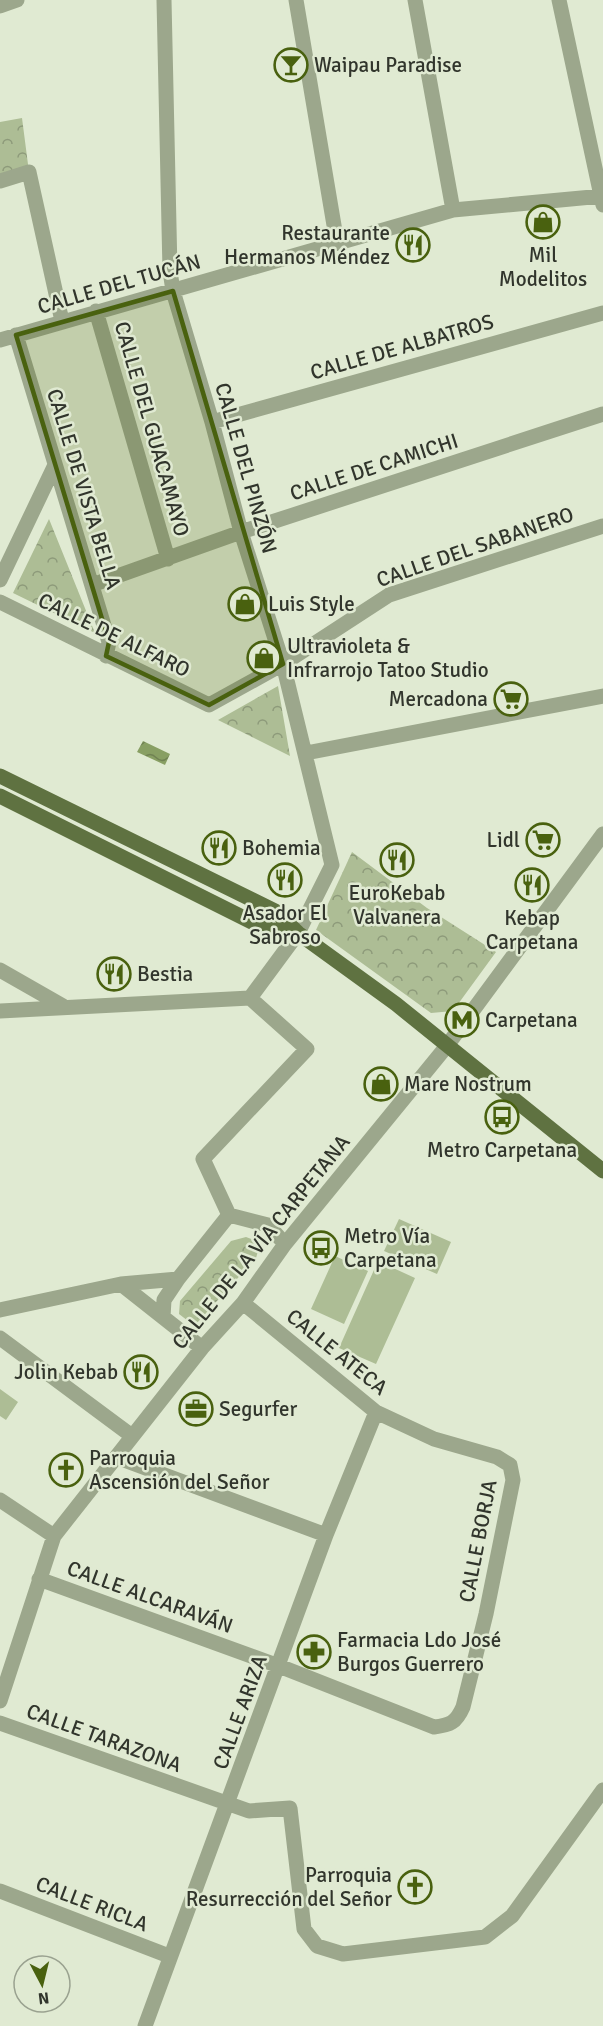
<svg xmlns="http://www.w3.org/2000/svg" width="603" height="2026" viewBox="0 0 603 2026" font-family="Signika,sans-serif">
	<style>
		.park { fill: url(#park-crowns) }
		.garden { fill: #adbd95 }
		.water { fill: url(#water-waves) }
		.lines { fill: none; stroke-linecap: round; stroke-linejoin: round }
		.minor { stroke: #9ca78c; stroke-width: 15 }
		.major { stroke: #5f7241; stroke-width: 15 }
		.marked { fill: #49610f; fill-opacity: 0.2; stroke: #49610f; stroke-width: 4.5; stroke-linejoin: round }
		.labels { text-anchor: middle; stroke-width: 5; stroke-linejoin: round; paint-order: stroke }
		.poi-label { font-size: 21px; fill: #31352c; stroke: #e0ead2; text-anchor: start }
		.street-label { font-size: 21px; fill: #31352c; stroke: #e0ead2 }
	</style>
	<defs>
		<pattern id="park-crowns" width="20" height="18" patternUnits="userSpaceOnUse" patternTransform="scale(1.5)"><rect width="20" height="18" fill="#adbd95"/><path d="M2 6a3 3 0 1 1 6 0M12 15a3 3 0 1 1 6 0" fill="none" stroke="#8d9a7a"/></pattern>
		<pattern id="water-waves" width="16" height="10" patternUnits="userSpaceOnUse" patternTransform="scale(1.5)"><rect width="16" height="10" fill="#889f63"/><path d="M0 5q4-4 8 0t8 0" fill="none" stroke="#708252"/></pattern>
	</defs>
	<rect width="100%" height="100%" fill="#e0ead2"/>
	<path class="park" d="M22 118 29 172 0 181V122Z
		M49 519 95 633 13 593Z
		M278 686 290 756 218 720Z
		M352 852 427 908 496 952 453 1011 431 1013 316 930Z
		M246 1237 257 1241 259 1248 256 1258 197 1323 192 1324 179 1314 180 1301 231 1241Z"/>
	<path class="garden" d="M399 1219 451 1242 437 1274 384 1251Z
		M335 1256 368 1271 344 1324 311 1309Z
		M378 1261 415 1278 376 1364 339 1348Z
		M0 1389 18 1402 6 1420 0 1416Z"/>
	<path class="water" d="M143 741 170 754 165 765 137 752Z"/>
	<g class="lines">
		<path class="minor" d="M164 0 170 271 173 291 212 422 241 532 283 664 332 865 298 933 250 998
			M296 0 337 243
			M415 0 453 210
			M559 0 603 205
			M0 6 17 0
			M0 181 29 172 62 321
			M96 311 168 559
			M16 335 109 642 106 656
			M0 340 453 210 603 196
			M212 422 603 313
			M0 580 54 467
			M92 585 241 532 603 414
			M0 602 209 705 283 664 389 595 603 526
			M306 753 603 696
			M0 970 63 1006
			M250 998 307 1049 203 1159 229 1215 268 1225 285 1244
			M0 1011 250 998
			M121 1284 202 1348
			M0 1310 121 1284 178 1279 229 1215
			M163 1317 164 1300 178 1279
			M0 1338 132 1436
			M116 1457 326 1535
			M0 1500 54 1536
			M39 1579 279 1666 434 1727C450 1725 456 1723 463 1707L486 1614 513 1480 510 1465 497 1457 434 1439 376 1412 243 1303
			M0 1701 54 1536 202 1348 243 1303 285 1244 446 1047 603 834
			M0 1723 249 1811 290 1808 304 1929 317 1946 343 1954 485 1937 512 1916 603 1790
			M0 1891 169 1956
			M145 2026 326 1535 376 1412"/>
		<path class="major" d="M0 776 275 911 298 933 396 1004 603 1171
			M0 796 266 929 298 933"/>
	</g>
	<path class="marked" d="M173 291 283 664 209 705 106 656 109 642 16 335Z"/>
	<defs>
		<symbol id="bar-ring" viewBox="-11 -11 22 22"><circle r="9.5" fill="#e0ead2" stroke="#49610f" stroke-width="1.5"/><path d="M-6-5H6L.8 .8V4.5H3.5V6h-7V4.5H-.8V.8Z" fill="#49610f"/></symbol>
		<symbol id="shop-ring" viewBox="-11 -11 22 22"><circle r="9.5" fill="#e0ead2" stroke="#49610f" stroke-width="1.5"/><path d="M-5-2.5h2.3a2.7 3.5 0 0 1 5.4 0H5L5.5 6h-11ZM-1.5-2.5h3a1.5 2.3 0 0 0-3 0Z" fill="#49610f"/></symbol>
		<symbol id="restaurant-ring" viewBox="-11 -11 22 22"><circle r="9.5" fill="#e0ead2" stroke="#49610f" stroke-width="1.5"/><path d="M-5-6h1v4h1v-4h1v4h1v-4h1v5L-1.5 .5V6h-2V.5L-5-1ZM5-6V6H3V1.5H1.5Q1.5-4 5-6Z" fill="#49610f"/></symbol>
		<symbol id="supermarket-ring" viewBox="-11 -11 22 22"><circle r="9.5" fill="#e0ead2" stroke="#49610f" stroke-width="1.5"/><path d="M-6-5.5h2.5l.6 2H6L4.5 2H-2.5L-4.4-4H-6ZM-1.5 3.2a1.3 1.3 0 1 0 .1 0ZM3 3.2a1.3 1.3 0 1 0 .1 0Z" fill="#49610f"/></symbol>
		<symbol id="metro-ring" viewBox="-11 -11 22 22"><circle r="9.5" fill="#e0ead2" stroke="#49610f" stroke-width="1.5"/><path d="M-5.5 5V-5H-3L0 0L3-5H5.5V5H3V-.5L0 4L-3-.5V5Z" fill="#49610f"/></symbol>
		<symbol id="bus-ring" viewBox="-11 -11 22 22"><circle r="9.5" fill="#e0ead2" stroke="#49610f" stroke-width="1.5"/><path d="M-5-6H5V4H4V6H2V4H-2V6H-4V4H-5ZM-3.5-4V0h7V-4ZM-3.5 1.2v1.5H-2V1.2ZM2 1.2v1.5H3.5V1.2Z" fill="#49610f"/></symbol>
		<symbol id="office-ring" viewBox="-11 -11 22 22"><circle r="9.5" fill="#e0ead2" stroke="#49610f" stroke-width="1.5"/><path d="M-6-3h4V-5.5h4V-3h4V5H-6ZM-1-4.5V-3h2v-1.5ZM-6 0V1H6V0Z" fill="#49610f"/></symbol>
		<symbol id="church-ring" viewBox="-11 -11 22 22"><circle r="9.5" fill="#e0ead2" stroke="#49610f" stroke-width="1.5"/><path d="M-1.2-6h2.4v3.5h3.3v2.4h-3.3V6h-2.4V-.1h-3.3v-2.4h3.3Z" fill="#49610f"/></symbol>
		<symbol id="pharmacy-ring" viewBox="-11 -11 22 22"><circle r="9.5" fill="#e0ead2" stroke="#49610f" stroke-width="1.5"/><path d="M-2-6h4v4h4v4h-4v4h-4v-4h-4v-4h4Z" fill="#49610f"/></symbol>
	</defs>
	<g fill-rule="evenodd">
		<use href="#bar-ring" x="272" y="46" width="38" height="38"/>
		<use href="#shop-ring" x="524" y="203" width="38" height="38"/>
		<use href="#restaurant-ring" x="394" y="226" width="38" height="38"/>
		<use href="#shop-ring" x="226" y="585" width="38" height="38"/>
		<use href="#shop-ring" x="245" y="639" width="38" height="38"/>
		<use href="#supermarket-ring" x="492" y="680" width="38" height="38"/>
		<use href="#supermarket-ring" x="524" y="821" width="38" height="38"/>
		<use href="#restaurant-ring" x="200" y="829" width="38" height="38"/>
		<use href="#restaurant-ring" x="378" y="841" width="38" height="38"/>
		<use href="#restaurant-ring" x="266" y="861" width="38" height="38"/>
		<use href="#restaurant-ring" x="513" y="866" width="38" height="38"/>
		<use href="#restaurant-ring" x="95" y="955" width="38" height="38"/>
		<use href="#metro-ring" x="443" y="1001" width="38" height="38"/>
		<use href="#shop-ring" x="362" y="1065" width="38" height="38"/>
		<use href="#bus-ring" x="483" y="1098" width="38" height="38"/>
		<use href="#bus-ring" x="302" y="1229" width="38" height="38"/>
		<use href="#restaurant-ring" x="122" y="1353" width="38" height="38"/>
		<use href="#office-ring" x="177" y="1390" width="38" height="38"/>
		<use href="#church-ring" x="47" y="1451" width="38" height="38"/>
		<use href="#pharmacy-ring" x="295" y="1633" width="38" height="38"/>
		<use href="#church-ring" x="396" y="1868" width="38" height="38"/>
	</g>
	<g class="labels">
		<g class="poi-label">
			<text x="314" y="72">Waipau Paradise</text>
			<text x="390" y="240" text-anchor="end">Restaurante<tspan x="390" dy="24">Hermanos Méndez</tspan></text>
			<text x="543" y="262" text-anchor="middle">Mil<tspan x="543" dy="24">Modelitos</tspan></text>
			<text x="268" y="611">Luis Style</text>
			<text x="287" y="653">Ultravioleta &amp;<tspan x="287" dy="24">Infrarrojo Tatoo Studio</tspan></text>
			<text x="488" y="706" text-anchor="end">Mercadona</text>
			<text x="520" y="847" text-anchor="end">Lidl</text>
			<text x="242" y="855">Bohemia</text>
			<text x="397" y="900" text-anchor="middle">EuroKebab<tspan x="397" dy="24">Valvanera</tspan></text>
			<text x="285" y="920" text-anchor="middle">Asador El<tspan x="285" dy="24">Sabroso</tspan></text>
			<text x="532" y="925" text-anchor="middle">Kebap<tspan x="532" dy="24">Carpetana</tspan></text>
			<text x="137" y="981">Bestia</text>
			<text x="485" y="1027">Carpetana</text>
			<text x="404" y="1091">Mare Nostrum</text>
			<text x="502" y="1157" text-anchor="middle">Metro Carpetana</text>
			<text x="344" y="1243">Metro Vía<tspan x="344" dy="24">Carpetana</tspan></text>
			<text x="118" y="1379" text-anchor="end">Jolin Kebab</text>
			<text x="219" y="1416">Segurfer</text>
			<text x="89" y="1465">Parroquia<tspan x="89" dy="24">Ascensión del Señor</tspan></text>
			<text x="337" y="1647">Farmacia Ldo José<tspan x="337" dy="24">Burgos Guerrero</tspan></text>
			<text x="392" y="1882" text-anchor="end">Parroquia<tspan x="392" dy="24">Resurrección del Señor</tspan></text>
		</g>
		<g class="street-label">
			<text transform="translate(119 284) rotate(-16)" y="7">CALLE DEL TUCÁN</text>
			<text transform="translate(402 347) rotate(-16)" y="7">CALLE DE ALBATROS</text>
			<text transform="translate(152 429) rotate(74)" y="7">CALLE DEL GUACAMAYO</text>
			<text transform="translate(374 467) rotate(-18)" y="7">CALLE DE CAMICHI</text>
			<text transform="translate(246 468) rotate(74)" y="7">CALLE DEL PINZÓN</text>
			<text transform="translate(84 489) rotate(73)" y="7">CALLE DE VISTA BELLA</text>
			<text transform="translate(475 547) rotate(-19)" y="7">CALLE DEL SABANERO</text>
			<text transform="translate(114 635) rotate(26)" y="7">CALLE DE ALFARO</text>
			<text transform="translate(261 1242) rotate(-51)" y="7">CALLE DE LA VÍA CARPETANA</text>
			<text transform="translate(337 1352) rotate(39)" y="7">CALLE ATECA</text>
			<text transform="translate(478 1541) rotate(-79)" y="7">CALLE BORJA</text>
			<text transform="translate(150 1597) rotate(20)" y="7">CALLE ALCARAVÁN</text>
			<text transform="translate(240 1712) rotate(-70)" y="7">CALLE ARIZA</text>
			<text transform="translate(104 1738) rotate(20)" y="7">CALLE TARAZONA</text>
			<text transform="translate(92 1904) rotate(21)" y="7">CALLE RICLA</text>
		</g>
	</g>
	<g transform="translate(42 1984) rotate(173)"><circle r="28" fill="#e0ead2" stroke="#9aa290" stroke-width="1.5"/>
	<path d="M0-4.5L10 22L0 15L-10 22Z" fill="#49610f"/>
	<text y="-9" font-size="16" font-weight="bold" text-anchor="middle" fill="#31352c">N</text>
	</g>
</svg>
